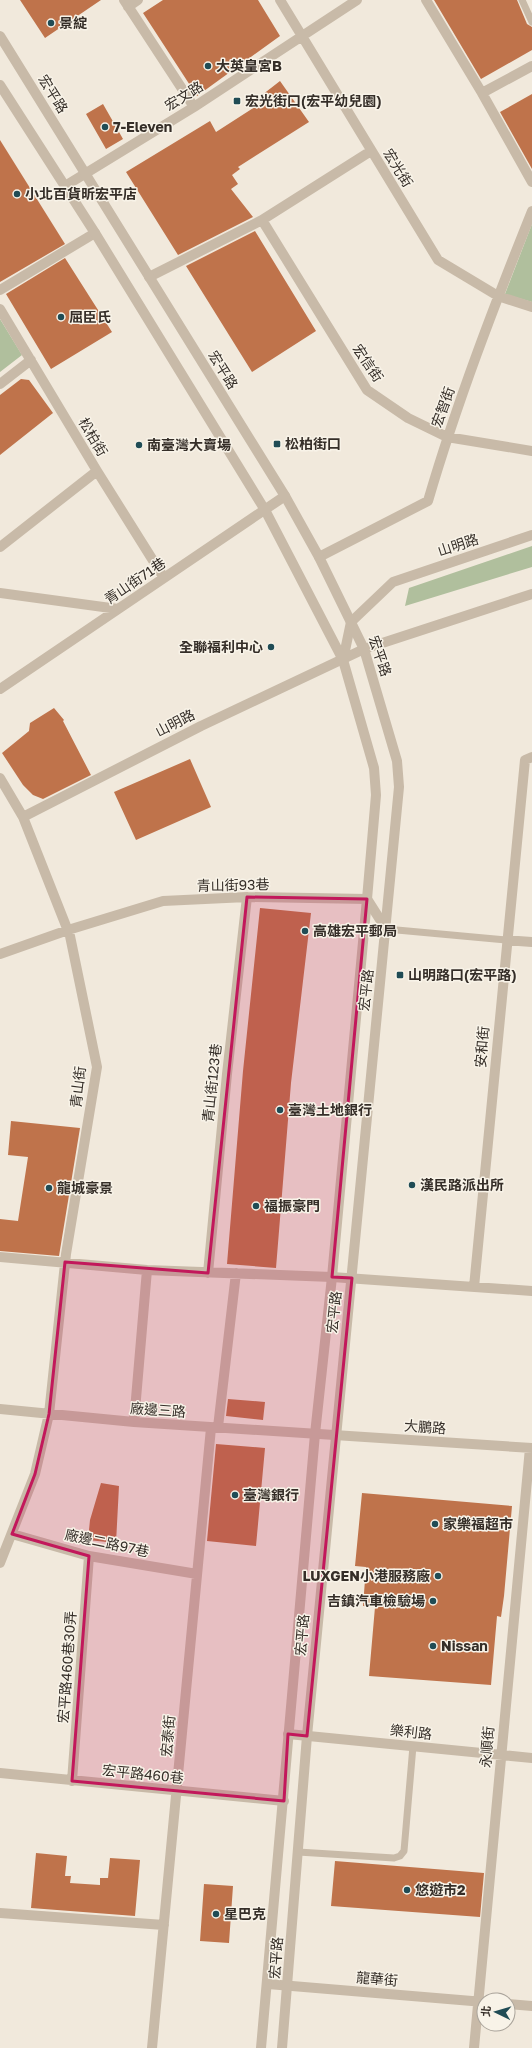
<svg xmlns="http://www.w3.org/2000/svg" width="532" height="2048" viewBox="0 0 532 2048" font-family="'Golos Text','Noto Sans TC',sans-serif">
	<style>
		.green { fill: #b0bf9d }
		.building { fill: #bf734b }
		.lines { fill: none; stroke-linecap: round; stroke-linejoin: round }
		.service { stroke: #c8baa8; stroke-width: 7 }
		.minor { stroke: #c8baa8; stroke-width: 10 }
		.tertiary { stroke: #c8baa8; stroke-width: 10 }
		.marked { fill: #c2185b; fill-opacity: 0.2; stroke: #c2185b; stroke-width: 3; stroke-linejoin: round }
		.poi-dot { fill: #204c55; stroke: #f8f3e8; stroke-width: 1.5 }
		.labels { text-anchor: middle; stroke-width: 3; stroke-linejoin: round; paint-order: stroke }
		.poi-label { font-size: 14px; font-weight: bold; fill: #352e28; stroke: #f8f3e8; text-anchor: start }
		.street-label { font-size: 14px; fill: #352e28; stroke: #f8f3e8 }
	</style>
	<rect width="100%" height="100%" fill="#f1e9dc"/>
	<path class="green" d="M532 224V302L505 294Z
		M0 319 22 355 0 372Z
		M532 546V567L405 606 409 588Z"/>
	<path class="building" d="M20 0H101L45 38Z
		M163 0H258L280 36 197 96 143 13Z
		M434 0H517L527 24 532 27V50L481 79Z
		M280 81 309 122 238 167 240 169 232 175 238 184 231 189 253 217 178 255 126 172 210 121 216 132 264 101 262 95Z
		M532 94V169L500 112Z
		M103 104 123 139 106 149 86 114Z
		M0 140 65 244 0 282Z
		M255 231 316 331 252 372 186 266Z
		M65 258 112 332 51 369 6 294Z
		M21 379 29 380 53 413 0 455V395Z
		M54 708 64 720 63 721 91 775 43 799 33 795 23 785 2 753 29 731 30 723Z
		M190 759 211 807 136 840 114 792Z
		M260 908 311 913 291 1083 276 1268 227 1264 243 1071Z
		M11 1121 80 1128 59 1256 0 1251V1219L18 1221 28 1157 8 1155Z
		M228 1399 265 1402 263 1420 226 1416Z
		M216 1444 265 1448 256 1546 207 1541Z
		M101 1483 119 1486 116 1543 88 1540 90 1520Z
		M362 1493 512 1506 504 1596 501 1617 497 1616 491 1685 369 1676 375 1607 363 1606 366 1567 355 1566Z
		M36 1853 67 1856 65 1876H71L70 1883 100 1885V1878H108L110 1858 140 1860 135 1916 31 1908Z
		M335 1861 484 1873 480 1917 331 1906Z
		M204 1884 233 1886 229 1943 200 1941Z"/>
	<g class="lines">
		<path class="service" d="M522 0 532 22
			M386 929 506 940
			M298 1852 394 1858 400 1856 404 1851 413 1746"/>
		<path class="minor" d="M124 0 194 107
			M280 0 438 260 498 296 532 307
			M426 0 482 93 532 66
			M128 7 138 0
			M482 93 532 182
			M65 186 194 107 357 0
			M262 220 367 390 408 418 447 437 532 451
			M149 277 262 220 371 151
			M0 290 95 233
			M0 309 97 471 164 578
			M0 384 31 360
			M0 547 97 471
			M319 557 428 501C457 402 494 306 532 211
			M0 593 118 609
			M343 660 351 622 393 582 532 535
			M0 689 285 496
			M0 778 23 817 70 936 97 1067 66 1254 49 1414 35 1474 0 1563
			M23 817 201 726 364 649 532 594
			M506 940 532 942
			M0 954 68 930 163 901 247 897 367 899 386 929
			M0 1257 147 1270 332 1277 532 1291
			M208 1273 227 1074 247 897
			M474 1287 525 760 532 757
			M0 1409 134 1422 532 1448
			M134 1422 147 1270
			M218 1427 236 1273
			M12 1534 89 1556 197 1574
			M288 1734 532 1758
			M0 1773 284 1801
			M72 1781 89 1556
			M0 1913 164 1925
			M268 1984 484 2002
			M508 2004 532 2006
			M152 2048 211 1428
			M474 2048 530 1448"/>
		<path class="tertiary" d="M0 36 285 496 319 557 364 649 397 761 399 787 307 1736 282 2048
			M0 85 95 233 265 510 343 660 374 768 376 795 367 899 332 1277 315 1434 261 2048"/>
	</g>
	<path class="marked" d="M247 897 367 899 332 1277 352 1278 307 1736 288 1734 284 1801 72 1781 89 1556 12 1534 35 1474 49 1414 65 1262 208 1273Z"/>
	<g class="poi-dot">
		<circle cx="51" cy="23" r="4"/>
		<circle cx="208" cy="66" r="4"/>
		<rect x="233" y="97" width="8" height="8" rx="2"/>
		<circle cx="105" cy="127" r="4"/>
		<circle cx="17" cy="194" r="4"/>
		<circle cx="61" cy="317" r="4"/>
		<rect x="273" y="440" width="8" height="8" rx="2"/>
		<circle cx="139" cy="445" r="4"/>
		<circle cx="271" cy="647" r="4"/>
		<circle cx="305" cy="931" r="4"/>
		<rect x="396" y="971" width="8" height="8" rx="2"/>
		<circle cx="280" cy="1110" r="4"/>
		<circle cx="412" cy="1185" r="4"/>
		<circle cx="49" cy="1188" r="4"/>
		<circle cx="256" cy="1206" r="4"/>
		<circle cx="235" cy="1495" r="4"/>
		<circle cx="435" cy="1524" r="4"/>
		<circle cx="438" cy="1576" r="4"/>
		<circle cx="433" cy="1601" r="4"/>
		<circle cx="433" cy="1646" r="4"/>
		<circle cx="407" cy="1890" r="4"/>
		<circle cx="216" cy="1914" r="4"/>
	</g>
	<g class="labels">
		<g class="poi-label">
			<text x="59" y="28">景綻</text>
			<text x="216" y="71">大英皇宮B</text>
			<text x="245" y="106">宏光街口(宏平幼兒園)</text>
			<text x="113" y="132">7-Eleven</text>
			<text x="25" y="199">小北百貨昕宏平店</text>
			<text x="69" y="322">屈臣氏</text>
			<text x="285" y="449">松柏街口</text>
			<text x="147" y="450">南臺灣大賣場</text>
			<text x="263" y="652" text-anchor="end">全聯福利中心</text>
			<text x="313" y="936">高雄宏平郵局</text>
			<text x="408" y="980">山明路口(宏平路)</text>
			<text x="288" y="1115">臺灣土地銀行</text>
			<text x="420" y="1190">漢民路派出所</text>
			<text x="57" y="1193">龍城豪景</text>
			<text x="264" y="1211">福振豪門</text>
			<text x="243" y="1500">臺灣銀行</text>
			<text x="443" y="1529">家樂福超市</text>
			<text x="430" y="1581" text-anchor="end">LUXGEN小港服務廠</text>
			<text x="425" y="1606" text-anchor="end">吉鎮汽車檢驗場</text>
			<text x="441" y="1651">Nissan</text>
			<text x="415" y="1895">悠遊市2</text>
			<text x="224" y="1919">星巴克</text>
		</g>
		<g class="street-label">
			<text transform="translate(53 94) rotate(58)" y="5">宏平路</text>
			<text transform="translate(184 96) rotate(-32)" y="5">宏文路</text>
			<text transform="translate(398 168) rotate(58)" y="5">宏光街</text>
			<text transform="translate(368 363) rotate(56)" y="5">宏信街</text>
			<text transform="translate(223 370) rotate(58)" y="5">宏平路</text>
			<text transform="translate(443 407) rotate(-70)" y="5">宏智街</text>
			<text transform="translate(93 437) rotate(59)" y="5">松柏街</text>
			<text transform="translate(458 545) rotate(-18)" y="5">山明路</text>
			<text transform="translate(135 581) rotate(-34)" y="5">青山街71巷</text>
			<text transform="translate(380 656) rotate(71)" y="5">宏平路</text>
			<text transform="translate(175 723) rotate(-27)" y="5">山明路</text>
			<text transform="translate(233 885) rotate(-1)" y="5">青山街93巷</text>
			<text transform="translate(366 990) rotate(-84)" y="5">宏平路</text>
			<text transform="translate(482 1047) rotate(-85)" y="5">安和街</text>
			<text transform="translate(212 1083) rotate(-84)" y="5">青山街123巷</text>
			<text transform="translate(78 1087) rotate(-83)" y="5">青山街</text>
			<text transform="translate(334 1312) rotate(-84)" y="5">宏平路</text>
			<text transform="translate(158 1410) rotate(4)" y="5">廠邊三路</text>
			<text transform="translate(425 1427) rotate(4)" y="5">大鵬路</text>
			<text transform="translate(107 1543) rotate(12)" y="5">廠邊二路97巷</text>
			<text transform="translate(302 1635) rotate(-85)" y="5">宏平路</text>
			<text transform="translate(67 1667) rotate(-86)" y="5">宏平路460巷30弄</text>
			<text transform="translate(411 1732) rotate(6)" y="5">樂利路</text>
			<text transform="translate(168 1736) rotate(-85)" y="5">宏泰街</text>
			<text transform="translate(487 1747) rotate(-85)" y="5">永順街</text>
			<text transform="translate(143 1774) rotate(6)" y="5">宏平路460巷</text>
			<text transform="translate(276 1958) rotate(-86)" y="5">宏平路</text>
			<text transform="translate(377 1979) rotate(5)" y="5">龍華街</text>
		</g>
	</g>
	<g transform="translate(496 2012) rotate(275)"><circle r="19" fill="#f8f3e8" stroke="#aaa49b"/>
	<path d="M0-3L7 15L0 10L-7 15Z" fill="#204c55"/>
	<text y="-6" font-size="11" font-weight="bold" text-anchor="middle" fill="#352e28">北</text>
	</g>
</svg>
